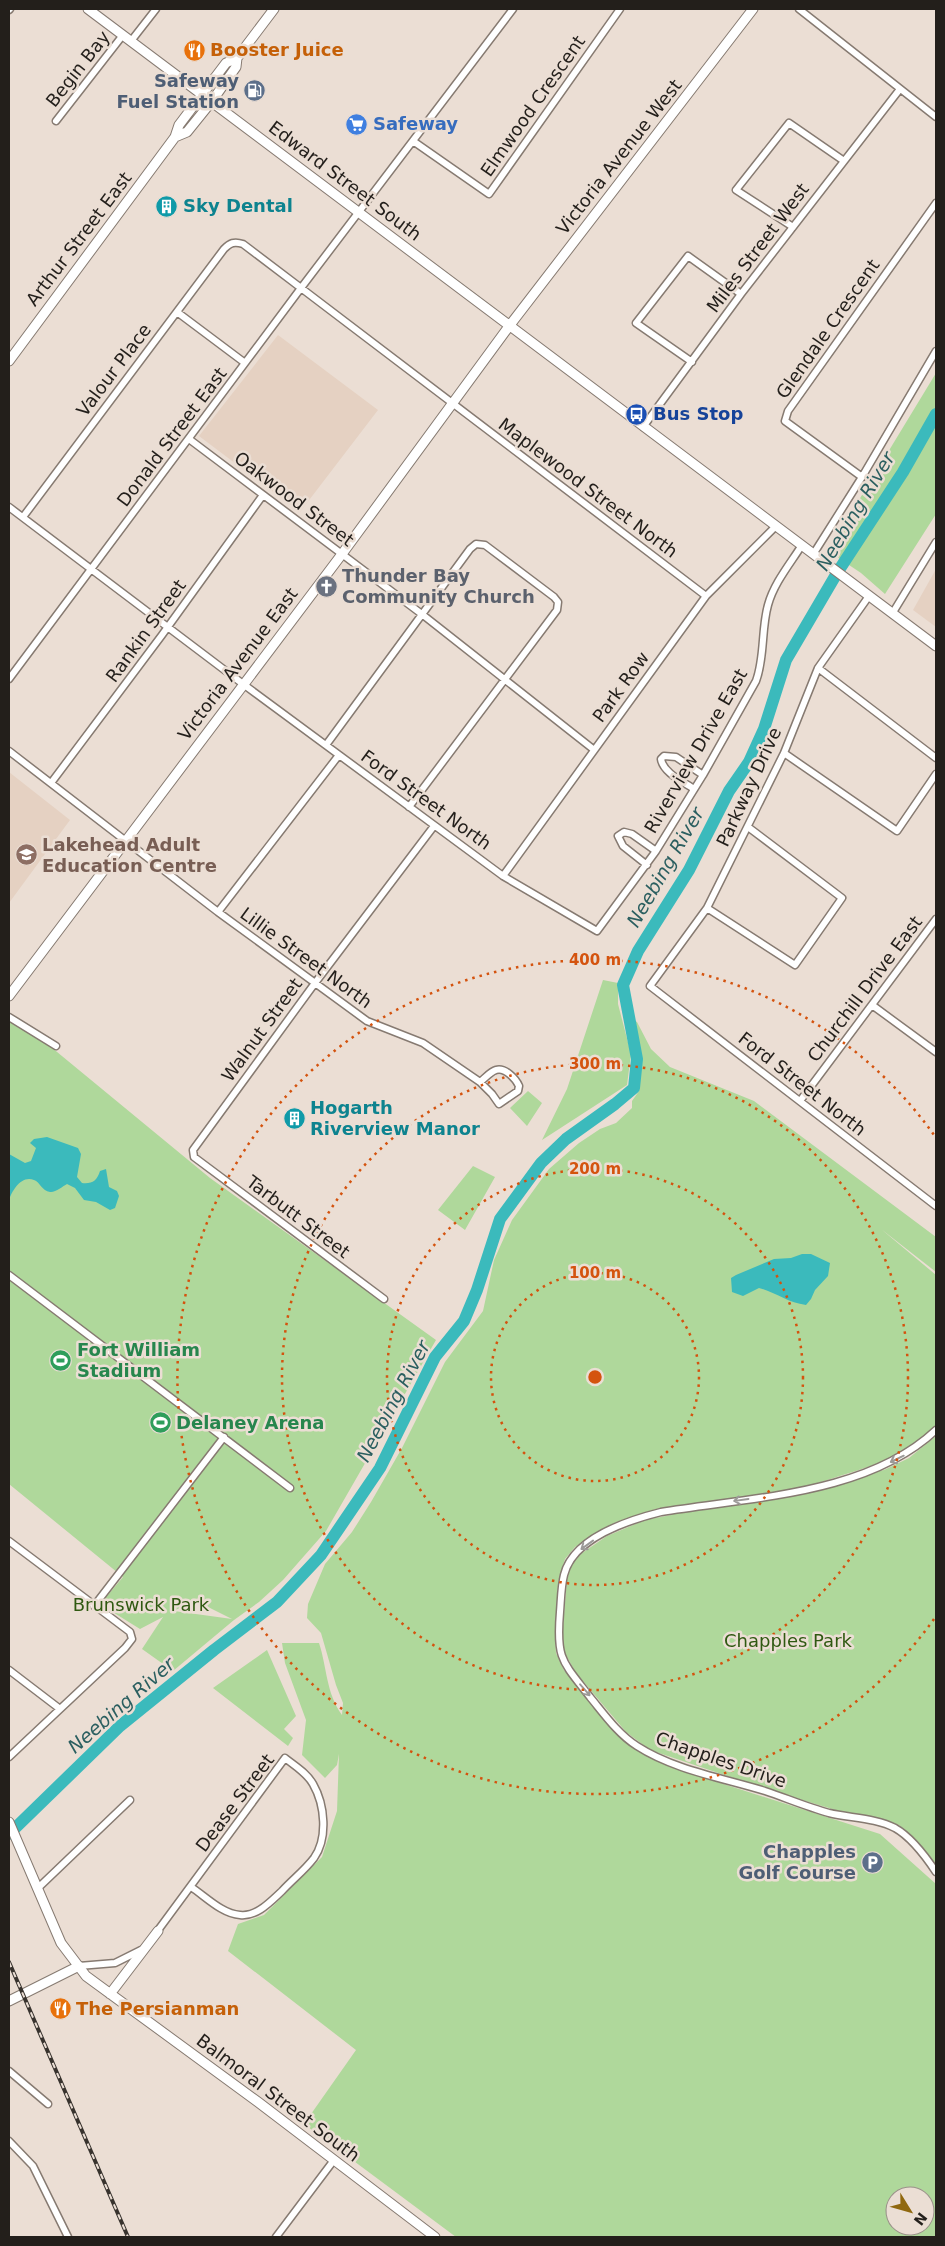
<svg xmlns="http://www.w3.org/2000/svg" width="945" height="2246" viewBox="0 0 945 2246" font-family="'DejaVu Sans',sans-serif">
	<style>
		.built { fill: #e5d1c2 }
		.green { fill: #afd89b; fill-rule: evenodd }
		.water { fill: #3bbabc }
		.lines { fill: none; stroke-linecap: round; stroke-linejoin: round }
		.river { stroke: #3bbabc; stroke-width: 12 }
		.street-casing { stroke: #867a71; stroke-width: 9 }
		.secondary-casing { stroke: #867a71; stroke-width: 11 }
		.street { stroke: #fff; stroke-width: 6 }
		.secondary { stroke: #fff; stroke-width: 9 }
		.rail-casing { stroke: #38332e; stroke-width: 4 }
		.rail { stroke: #ebded4; stroke-width: 2; stroke-dasharray: 5.5; stroke-linecap: butt }
		.oneway { stroke: #9c9a98 }
		.ring { fill: none; stroke: #d4530e; stroke-width: 2.5; stroke-dasharray: 2.5 5 }
		.labels { text-anchor: middle; stroke-width: 5; stroke-linejoin: round; paint-order: stroke }
		.food-label { font-size: 18px; font-weight: bold; fill: #c56008; stroke: #ebded4; text-anchor: start }
		.street-label { font-size: 18px; fill: #231f1b; stroke: #ebded4 }
		.service-label { font-size: 18px; font-weight: bold; fill: #4e5e75; stroke: #ebded4; text-anchor: end }
		.shop-label { font-size: 18px; font-weight: bold; fill: #366cbe; stroke: #ebded4; text-anchor: start }
		.culture-label { font-size: 18px; font-weight: bold; fill: #0d838f; stroke: #ebded4; text-anchor: start }
		.transit-label { font-size: 18px; font-weight: bold; fill: #164399; stroke: #ebded4; text-anchor: start }
		.worship-label { font-size: 18px; font-weight: bold; fill: #5b616d; stroke: #ebded4; text-anchor: start }
		.education-label { font-size: 18px; font-weight: bold; fill: #785e54; stroke: #ebded4; text-anchor: start }
		.leisure-label { font-size: 18px; font-weight: bold; fill: #27864d; stroke: #ebded4; text-anchor: start }
		.park-label { font-size: 18px; fill: #2f5911; stroke: #ebded4 }
		.water-label { font-size: 19px; font-style: italic; fill: #2b5f60; stroke: #ebded4 }
		.centre { fill: #d4530e; stroke: #ebded4; stroke-width: 2.5 }
		.ring-label { font-size: 15px; text-anchor: middle; font-weight: bold; fill: #d4530e; stroke: #ebded4; stroke-width: 5; stroke-linejoin: round; paint-order: stroke }
	</style>
	<rect width="100%" height="100%" fill="#ebded4"/>
	<path class="built" d="M278 335 378 410 300 512 199 436Z
		M936 569V627L913 610Z
		M9 772 70 820 9 903Z"/>
	<path class="green" d="M936 373V514L885 594 861 573 828 551Z
		M603 980 618 983V1004L631 1054 627 1085 542 1140 567 1089Z
		M628 1016 637 1022 651 1049 670 1067 754 1101 936 1237V1272L881 1229 936 1275V1426C903 1461 859 1469 815 1484L884 1470 909 1458 936 1436V1865L913 1837 899 1825 842 1812 769 1790 650 1750 626 1732 576 1673 563 1650 562 1638 567 1580 572 1563 582 1553 607 1536 645 1520 671 1515 685 1505 656 1509 616 1522 575 1547 565 1559 558 1582 555 1633 556 1653 564 1670 623 1740 642 1753 673 1767 708 1779 880 1834 936 1884V2237H456L304 2124 356 2050 228 1951 238 1924 264 1915 322 1857 337 1811 339 1754 337 1765 325 1778 302 1755 306 1720 285 1663 282 1643H319C327 1667 326 1693 342 1715L343 1703 336 1685 321 1633 307 1618 308 1604 325 1564 352 1532 371 1502 402 1448 445 1362 483 1311 494 1260 512 1220 549 1169 579 1143 600 1129 616 1123 632 1108V1101L639 1091 634 1088 637 1059ZM895 2196H925V2226H895Z
		M9 1019 51 1047 210 1178 436 1340 326 1531 283 1580 259 1602 234 1620 173 1671 142 1649 163 1617 140 1629 103 1606 104 1603 102 1602 123 1577 9 1484ZM194 1600 232 1619 174 1611Z
		M528 1091 542 1103 527 1126 510 1108Z
		M473 1166 495 1177 465 1230 438 1210Z
		M267 1650 296 1716 284 1729 293 1738 288 1746 213 1688Z"/>
	<path class="water" d="M47 1137 78 1148 81 1154 77 1177 82 1183C92 1184 97 1181 100 1171L106 1169 109 1187 117 1191 119 1196 115 1208 110 1210 96 1202 84 1200 75 1188 67 1184C63 1186 55 1193 50 1192 42 1191 40 1182 34 1180 21 1175 12 1191 9 1200V1154L25 1163 31 1161 36 1148 30 1143 34 1139Z
		M802 1254H811L830 1263 828 1276 815 1290 811 1299 806 1305C788 1303 775 1292 759 1288L743 1296 732 1292 731 1278 736 1275 774 1259 791 1258Z"/>
	<g class="lines">
		<path class="river" d="M9 1834 120 1726 214 1650 277 1602 321 1555 380 1468 435 1357 464 1321 477 1290 500 1219 541 1163 566 1139 615 1104 634 1088 637 1059 623 985 638 951 689 870 729 791 749 762 764 729 786 660 837 573 903 472 936 414"/>
		<defs>
			<path id="street" d="M799 9 936 117
				M9 10 10 9
				M131 41 156 9
				M56 121 123 35
				M413 141 489 194 620 9
				M793 227 736 190 789 123 844 161
				M177 312 245 363
				M692 362 636 323 688 256 741 294
				M643 427 741 294 900 89
				M189 439 423 615 593 749
				M862 477 785 421 788 411 936 203
				M9 507 243 684 503 876 597 931 656 851 703 775 756 681C765 657 761 630 768 605 774 583 790 564 802 545
				M23 517 224 249C230 243 234 241 243 244L301 288 706 596
				M814 553 862 477 936 351
				M869 596 818 668 784 753 707 908 650 986 936 1206
				M892 614 936 542
				M818 668 936 758
				M9 679 301 288 513 9
				M326 745 470 549 476 544 485 545 554 597 558 602 557 610 409 807
				M9 751 218 912 367 1021 423 1043 480 1082C484 1079 491 1071 496 1070 505 1067 516 1079 519 1086L518 1091 499 1104 492 1094 480 1082
				M784 753 897 831 936 774
				M51 783 162 635 263 495
				M694 789C684 782 663 773 661 759L664 756 676 757 703 775
				M647 865 623 846 618 836 624 832 632 834 656 851
				M503 876 706 596 776 526
				M707 908 795 965 842 898 748 827
				M218 912 339 755
				M872 1005 936 1052
				M9 1017 56 1046
				M800 1101 936 919
				M9 1275 290 1488
				M384 1299 194 1157 193 1150 315 983 434 826
				M936 1430C867 1495 750 1497 661 1512 629 1520 573 1538 564 1575 561 1587 561 1600 560 1612 556 1659 562 1661 590 1697 604 1714 618 1734 637 1746 674 1770 723 1778 765 1791 786 1798 807 1807 829 1813 850 1818 876 1818 895 1828 911 1837 926 1857 936 1872
				M9 1541 130 1632 132 1639 125 1648 9 1757
				M94 1606 224 1437
				M9 1670 60 1709
				M38 1888 130 1800
				M156 1933 285 1758C295 1766 307 1773 313 1784 325 1805 328 1838 314 1858 305 1870 292 1880 282 1891 271 1901 257 1917 240 1915 222 1914 205 1896 191 1887
				M79 1966 115 1963 141 1950
				M9 2071 48 2104
				M9 2141 33 2166 68 2237
				M276 2237 334 2160"/>
			<path id="secondary" d="M88 9 936 646
				M175 137 187 132 212 101 236 67 237 58 274 9
				M9 361 175 137 179 125 226 63 237 58
				M9 996 342 554 510 325 753 9
				M9 1822 61 1943 86 1976 258 2102 435 2237
				M110 1994 158 1931
				M9 2001 79 1966"/>
		</defs>
		<use href="#street" class="street-casing"/>
		<use href="#secondary" class="secondary-casing"/>
		<use href="#street" class="street"/>
		<use href="#secondary" class="secondary"/>
		<defs>
			<path id="rail" d="M9 1962 128 2237"/>
		</defs>
		<use href="#rail" class="rail-casing"/>
		<use href="#rail" class="rail"/>
	</g>
	<defs><path id="oneway-shaft" d="M-6 0H5M1.5-3L5.5 0L1.5 3" fill="none" stroke-width="1.6" stroke-linecap="round" stroke-linejoin="round" transform="scale(1.25)"/></defs>
	<g class="oneway">
		<use href="#oneway-shaft" transform="translate(897 1459) rotate(154)"/>
		<use href="#oneway-shaft" transform="translate(741 1500) rotate(172)"/>
		<use href="#oneway-shaft" transform="translate(587 1545) rotate(144)"/>
		<use href="#oneway-shaft" transform="translate(585 1690) rotate(49)"/>
	</g>
	<g class="ring">
		<circle cx="595" cy="1377" r="104"/>
		<circle cx="595" cy="1377" r="208"/>
		<circle cx="595" cy="1377" r="313"/>
		<path d="M934 1619A417 417 0 1 1 934 1135"/>
	</g>
	<defs>
		<symbol id="restaurant-disc" viewBox="-11 -11 22 22"><circle r="9.5" fill="#e8710a" stroke="#ebded4"/><path d="M-5-6h1v4h1v-4h1v4h1v-4h1v5L-1.5 .5V6h-2V.5L-5-1ZM5-6V6H3V1.5H1.5Q1.5-4 5-6Z" fill="#fff"/></symbol>
		<symbol id="fuel-disc" viewBox="-11 -11 22 22"><circle r="9.5" fill="#5c6f8a" stroke="#ebded4"/><path d="M-5.5-6h7V0h2V4h1.3V-2.5L3-4.5l.8-.8L6-3V5H2.5V1h-1V6h-7ZM-4.2-4.7v3.2H.2V-4.7Z" fill="#fff"/></symbol>
		<symbol id="supermarket-disc" viewBox="-11 -11 22 22"><circle r="9.5" fill="#3f7fe0" stroke="#ebded4"/><path d="M-6-5.5h2.5l.6 2H6L4.5 2H-2.5L-4.4-4H-6ZM-1.5 3.2a1.3 1.3 0 1 0 .1 0ZM3 3.2a1.3 1.3 0 1 0 .1 0Z" fill="#fff"/></symbol>
		<symbol id="building-disc" viewBox="-11 -11 22 22"><circle r="9.5" fill="#0f9aa8" stroke="#ebded4"/><path d="M-4-6H4V6H1V3H-1V6H-4ZM-2.5-4.3h1.7v1.8h-1.7ZM.8-4.3h1.7v1.8H.8ZM-2.5-1h1.7V.8h-1.7ZM.8-1h1.7V.8H.8Z" fill="#fff"/></symbol>
		<symbol id="bus-disc" viewBox="-11 -11 22 22"><circle r="9.5" fill="#1a4fb4" stroke="#ebded4"/><path d="M-5-6H5V4H4V6H2V4H-2V6H-4V4H-5ZM-3.5-4V0h7V-4ZM-3.5 1.2v1.5H-2V1.2ZM2 1.2v1.5H3.5V1.2Z" fill="#fff"/></symbol>
		<symbol id="church-disc" viewBox="-11 -11 22 22"><circle r="9.5" fill="#6b7280" stroke="#ebded4"/><path d="M-1.2-6h2.4v3.5h3.3v2.4h-3.3V6h-2.4V-.1h-3.3v-2.4h3.3Z" fill="#fff"/></symbol>
		<symbol id="school-disc" viewBox="-11 -11 22 22"><circle r="9.5" fill="#8d6e63" stroke="#ebded4"/><path d="M0-5L7-2L0 1L-7-2ZM-4 1L0 2.5L4 1V4Q0 6-4 4Z" fill="#fff"/></symbol>
		<symbol id="stadium-disc" viewBox="-11 -11 22 22"><circle r="9.5" fill="#2e9e5b" stroke="#ebded4"/><path d="M0-5a6.5 5 0 1 0 0 10a6.5 5 0 1 0 0-10ZM-3.5-1.8h7v3.6h-7Z" fill="#fff"/></symbol>
		<symbol id="parking-disc" viewBox="-11 -11 22 22"><circle r="9.5" fill="#5c6f8a" stroke="#ebded4"/><path d="M-3.5-5.5H1a3.5 3.5 0 0 1 0 7H-1V5.5H-3.5ZM-1-3.4V-.6H.8a1.4 1.4 0 0 0 0-2.8Z" fill="#fff"/></symbol>
	</defs>
	<g fill-rule="evenodd">
		<use href="#restaurant-disc" x="182" y="38" width="25" height="25"/>
		<use href="#fuel-disc" x="242" y="78" width="25" height="25"/>
		<use href="#supermarket-disc" x="344" y="112" width="25" height="25"/>
		<use href="#building-disc" x="154" y="194" width="25" height="25"/>
		<use href="#bus-disc" x="624" y="402" width="25" height="25"/>
		<use href="#church-disc" x="314" y="574" width="25" height="25"/>
		<use href="#school-disc" x="14" y="842" width="25" height="25"/>
		<use href="#building-disc" x="282" y="1106" width="25" height="25"/>
		<use href="#stadium-disc" x="48" y="1348" width="25" height="25"/>
		<use href="#stadium-disc" x="148" y="1410" width="25" height="25"/>
		<use href="#parking-disc" x="860" y="1850" width="25" height="25"/>
		<use href="#restaurant-disc" x="48" y="1996" width="25" height="25"/>
	</g>
	<g class="labels">
		<g class="food-label">
			<text x="210" y="56">Booster Juice</text>
			<text x="76" y="2015">The Persianman</text>
		</g>
		<g class="street-label">
			<text transform="translate(78 69) rotate(-52)" y="6">Begin Bay</text>
			<text transform="translate(533 106) rotate(-55)" y="6">Elmwood Crescent</text>
			<text transform="translate(619 157) rotate(-52)" y="6">Victoria Avenue West</text>
			<text transform="translate(345 181) rotate(37)" y="6">Edward Street South</text>
			<text transform="translate(79 239) rotate(-53)" y="6">Arthur Street East</text>
			<text transform="translate(758 248) rotate(-53)" y="6">Miles Street West</text>
			<text transform="translate(828 329) rotate(-55)" y="6">Glendale Crescent</text>
			<text transform="translate(114 370) rotate(-53)" y="6">Valour Place</text>
			<text transform="translate(172 437) rotate(-53)" y="6">Donald Street East</text>
			<text transform="translate(588 488) rotate(37)" y="6">Maplewood Street North</text>
			<text transform="translate(294 499) rotate(37)" y="6">Oakwood Street</text>
			<text transform="translate(146 631) rotate(-54)" y="6">Rankin Street</text>
			<text transform="translate(238 664) rotate(-53)" y="6">Victoria Avenue East</text>
			<text transform="translate(621 687) rotate(-54)" y="6">Park Row</text>
			<text transform="translate(696 751) rotate(-60)" y="6">Riverview Drive East</text>
			<text transform="translate(749 787) rotate(-65)" y="6">Parkway Drive</text>
			<text transform="translate(426 800) rotate(36)" y="6">Ford Street North</text>
			<text transform="translate(306 958) rotate(36)" y="6">Lillie Street North</text>
			<text transform="translate(865 989) rotate(-53)" y="6">Churchill Drive East</text>
			<text transform="translate(262 1030) rotate(-54)" y="6">Walnut Street</text>
			<text transform="translate(802 1084) rotate(38)" y="6">Ford Street North</text>
			<text transform="translate(298 1217) rotate(37)" y="6">Tarbutt Street</text>
			<text transform="translate(721 1760) rotate(19)" y="6">Chapples Drive</text>
			<text transform="translate(235 1803) rotate(-53)" y="6">Dease Street</text>
			<text transform="translate(278 2098) rotate(37)" y="6">Balmoral Street South</text>
		</g>
		<g class="service-label">
			<text x="239" y="87">Safeway<tspan x="239" dy="21">Fuel Station</tspan></text>
			<text x="856" y="1858">Chapples<tspan x="856" dy="21">Golf Course</tspan></text>
		</g>
		<g class="shop-label">
			<text x="373" y="130">Safeway</text>
		</g>
		<g class="culture-label">
			<text x="183" y="212">Sky Dental</text>
			<text x="310" y="1114">Hogarth<tspan x="310" dy="21">Riverview Manor</tspan></text>
		</g>
		<g class="transit-label">
			<text x="653" y="420">Bus Stop</text>
		</g>
		<g class="worship-label">
			<text x="342" y="582">Thunder Bay<tspan x="342" dy="21">Community Church</tspan></text>
		</g>
		<g class="education-label">
			<text x="42" y="851">Lakehead Adult<tspan x="42" dy="21">Education Centre</tspan></text>
		</g>
		<g class="leisure-label">
			<text x="77" y="1356">Fort William<tspan x="77" dy="21">Stadium</tspan></text>
			<text x="176" y="1429">Delaney Arena</text>
		</g>
		<g class="park-label">
			<text x="141" y="1611">Brunswick Park</text>
			<text x="788" y="1647">Chapples Park</text>
		</g>
		<g class="water-label">
			<text transform="translate(855 511) rotate(-59)" y="7">Neebing River</text>
			<text transform="translate(665 867) rotate(-60)" y="7">Neebing River</text>
			<text transform="translate(393 1401) rotate(-62)" y="7">Neebing River</text>
			<text transform="translate(121 1705) rotate(-41)" y="7">Neebing River</text>
		</g>
	</g>
	<circle cx="595" cy="1377" r="8" class="centre"/>
	<g class="ring-label">
		<text x="595" y="965">400 m</text>
		<text x="595" y="1069">300 m</text>
		<text x="595" y="1174">200 m</text>
		<text x="595" y="1278">100 m</text>
	</g>
	<rect width="945" height="2246" fill="none" stroke="#231f1b" stroke-width="20"/>
	<g transform="translate(910 2211) rotate(127)"><circle r="24" fill="#ebded4" stroke="#9b928a"/>
	<path d="M0-4L9 19L0 12L-9 19Z" fill="#90680f"/>
	<text y="-8" font-size="14" font-weight="bold" text-anchor="middle" fill="#231f1b">N</text>
	</g>
</svg>
